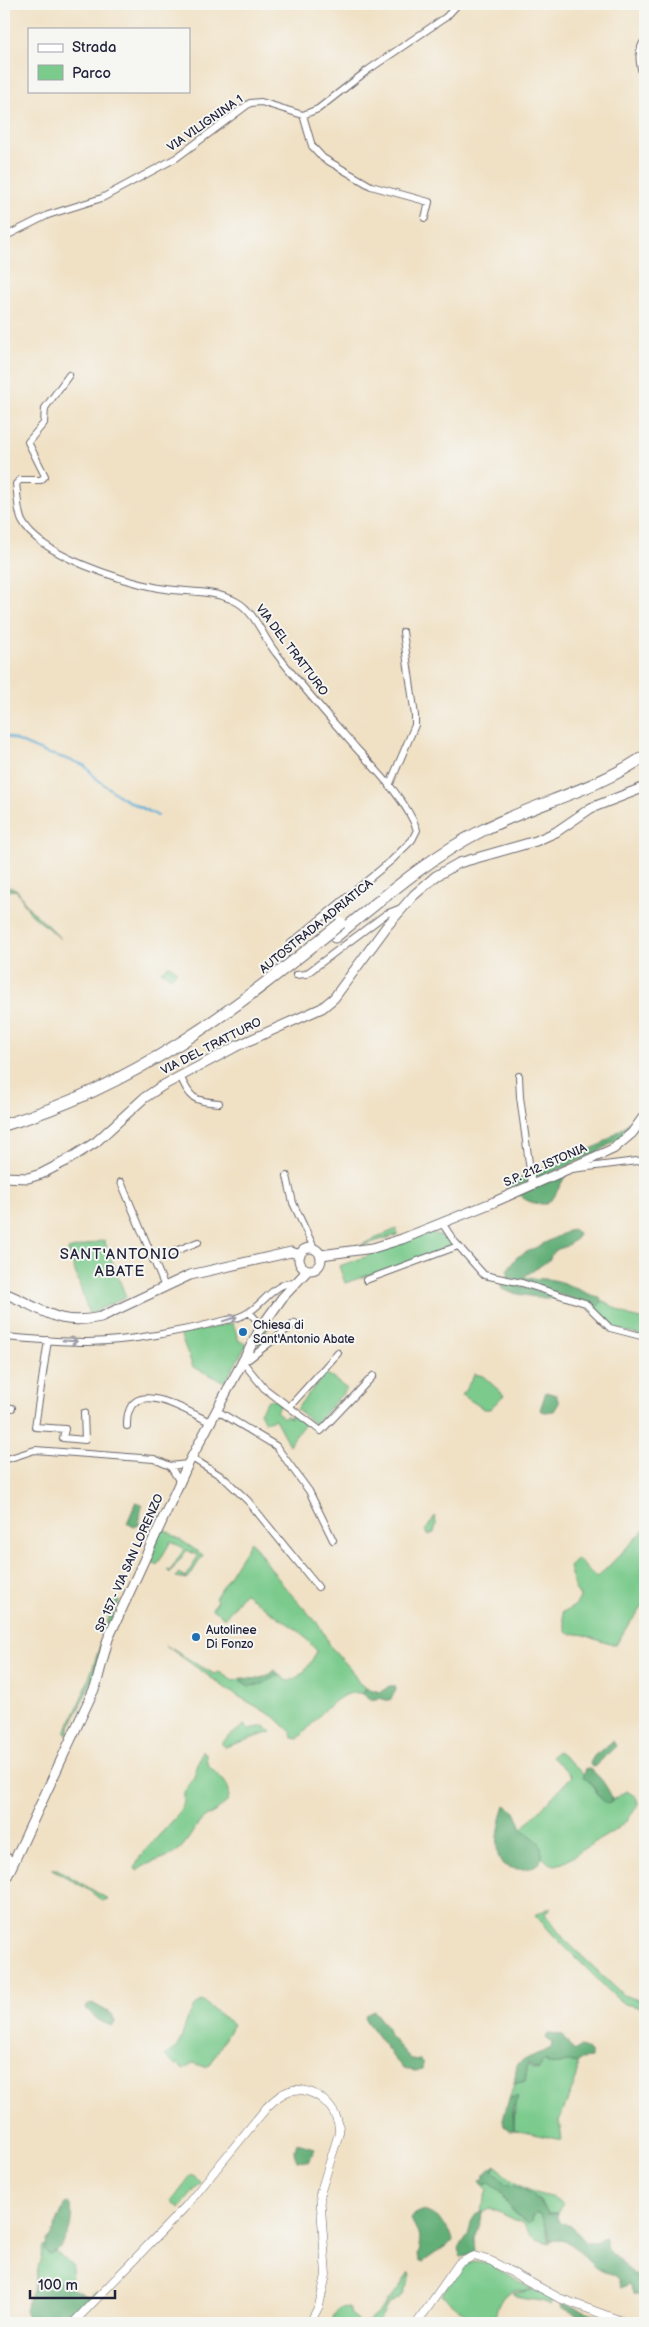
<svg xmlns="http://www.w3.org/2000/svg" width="649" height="2327" viewBox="0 0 649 2327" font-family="'Balsamiq Sans',sans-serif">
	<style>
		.green { fill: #7bcb8d; stroke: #4e7664 }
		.forest { fill: #64af78; stroke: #43685a }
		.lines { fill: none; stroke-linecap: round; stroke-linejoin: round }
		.stream { stroke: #5aaad5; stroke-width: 2 }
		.minor-casing { stroke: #6a656b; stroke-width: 8 }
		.tertiary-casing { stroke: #6a656b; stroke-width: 9 }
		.secondary-casing { stroke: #6a656b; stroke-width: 11 }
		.motorway-casing { stroke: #6a656b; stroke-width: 13 }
		.minor { stroke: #fff; stroke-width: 6 }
		.tertiary { stroke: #fff; stroke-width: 8 }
		.secondary { stroke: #fff; stroke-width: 9 }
		.motorway { stroke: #fff; stroke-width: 11 }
		.motorway-bridge-casing { stroke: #6a656b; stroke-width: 13; stroke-linecap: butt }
		.motorway-bridge { stroke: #fff; stroke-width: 11 }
		.oneway { stroke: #9c9ca7 }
		.poi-dot { fill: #1f6fb2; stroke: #f6f6f2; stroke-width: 2 }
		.labels { text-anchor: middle; stroke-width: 4; stroke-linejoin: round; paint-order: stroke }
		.street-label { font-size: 12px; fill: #22223b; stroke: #f6f6f2 }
		.poi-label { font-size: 12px; fill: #22223b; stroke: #f6f6f2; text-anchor: start }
		.quarter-label { font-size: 15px; letter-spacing: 1px; fill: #22223b; stroke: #f6f6f2 }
	</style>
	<rect width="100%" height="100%" fill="#f6f6f2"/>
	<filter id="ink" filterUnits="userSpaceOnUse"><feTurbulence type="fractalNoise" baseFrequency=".02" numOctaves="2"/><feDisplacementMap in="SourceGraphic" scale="10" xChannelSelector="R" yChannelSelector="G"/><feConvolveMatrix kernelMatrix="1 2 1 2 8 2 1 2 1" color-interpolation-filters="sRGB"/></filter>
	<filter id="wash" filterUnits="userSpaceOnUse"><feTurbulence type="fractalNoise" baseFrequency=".0096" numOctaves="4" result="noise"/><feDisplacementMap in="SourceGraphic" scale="20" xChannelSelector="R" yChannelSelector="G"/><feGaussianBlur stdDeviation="1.12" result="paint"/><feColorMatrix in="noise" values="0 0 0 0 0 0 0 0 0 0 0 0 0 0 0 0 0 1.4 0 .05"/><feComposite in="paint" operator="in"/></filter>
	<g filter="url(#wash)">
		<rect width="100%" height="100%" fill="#f0e1c5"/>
		<path class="green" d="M4 886 16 889 29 908 61 939 31 914 16 890 4 891Z
			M170 965 177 971 171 977 161 971Z
			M396 1229 397 1235 357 1247Z
			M429 1232 442 1236 452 1246 385 1272 374 1273 345 1283 339 1266 368 1256 371 1251Z
			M104 1240 126 1297 89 1314 68 1250Z
			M602 1300 629 1316 645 1320V1337L609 1327 594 1310Z
			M233 1323 239 1341 247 1344 225 1382 193 1367 180 1334Z
			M326 1373 347 1389 315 1424 296 1409Z
			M475 1374 483 1376 504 1395 490 1409H484L462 1395Z
			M268 1400H275L281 1404 276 1411 284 1418 286 1415 289 1418 293 1413 305 1423 289 1445 275 1419 265 1422 260 1412Z
			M435 1516 436 1524 434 1533 428 1535 426 1530Z
			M161 1527 203 1555 188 1579 176 1577 179 1573 186 1577 198 1556 187 1550 170 1573 167 1570 170 1571 184 1549 171 1541 157 1565 146 1558Z
			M645 1529V1604L626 1628 616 1645C599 1643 587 1632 570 1634L566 1631 562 1612C570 1610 579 1604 580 1596L575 1589 569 1567 577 1559 597 1578Z
			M251 1541 283 1585 319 1625 331 1647 350 1668 359 1683 366 1688 363 1694C339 1685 313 1725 298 1739L292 1738 291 1732 276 1718 231 1692 165 1645 214 1674 219 1672 233 1681 242 1678 241 1681 255 1686 279 1674 287 1681C303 1678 310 1664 317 1651L300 1632 244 1593 225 1618 212 1609 217 1600 215 1598Z
			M115 1600 119 1601 104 1638 93 1678 67 1734 65 1732C89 1691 99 1644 115 1600Z
			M244 1725 249 1729 265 1726 271 1732 225 1747 221 1743Z
			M202 1751 206 1753C204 1771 226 1775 229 1791 231 1807 211 1812 202 1820 192 1830 187 1845 175 1853 163 1860 149 1861 137 1871L135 1868 140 1856 177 1816 184 1802V1792L194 1777Z
			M557 1751C574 1764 589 1778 599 1797L612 1802V1800L627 1791 636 1797 638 1803C629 1826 605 1836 585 1848 577 1854 565 1864 555 1865 549 1865 546 1860 542 1857 541 1843 532 1837 522 1829L572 1776 552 1757Z
			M52 1869H57L108 1899 102 1901 89 1890Z
			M551 1907 545 1914 565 1940 623 1995 645 2002V2008L624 2004 612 1994 559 1941 535 1915Z
			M202 2001 233 2024 210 2065 205 2067 194 2063 183 2069 179 2064 175 2065 165 2056C170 2051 175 2050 179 2043 186 2029 186 2010 202 2001Z
			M547 2059 559 2064 569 2060 577 2063V2077L559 2121 562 2140 514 2130 515 2102 512 2097 509 2099 514 2084 525 2081 527 2064 533 2069 538 2070 542 2062Z
			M496 2165C506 2179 522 2188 539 2194 549 2197 556 2197 564 2205L558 2213H548L539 2200 506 2184 493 2171Z
			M192 2174 201 2182 180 2208 171 2201Z
			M490 2183 502 2192 512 2210 527 2224 536 2213 541 2214 550 2243 536 2239 531 2235 522 2223 489 2208 480 2213 488 2190 483 2185Z
			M46 2246 45 2250 49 2255 55 2252 73 2265 70 2286 47 2279 35 2282 43 2247Z
			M475 2261 488 2263 532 2289C525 2293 519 2289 512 2291 499 2295 496 2312 494 2323H477L441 2295 460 2267Z
			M409 2273 411 2276 402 2296 387 2306 378 2323H363C378 2319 400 2286 409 2273Z
			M535 2290 553 2300 551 2305C538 2297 520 2302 512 2293Z
			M349 2307 351 2315 361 2323H333V2317L339 2308Z"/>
		<path class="forest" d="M645 1104C645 1142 536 1179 505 1191L509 1184 527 1175 600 1145 624 1127Z
			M567 1173 554 1197 546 1204C535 1204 525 1202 518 1193Z
			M572 1229 578 1233 577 1238 565 1247 558 1249 553 1252 549 1260 525 1276V1278C538 1279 552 1278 564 1283 576 1288 588 1295 600 1297L602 1302 594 1310 585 1303 505 1277 509 1276 507 1270 517 1257Z
			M501 1280 560 1297C552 1301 511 1294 502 1289L500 1282Z
			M271 1318V1324L264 1334 280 1331 264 1345 257 1343Z
			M546 1392 556 1395 559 1403 554 1411 545 1412 540 1410Z
			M136 1502 142 1504 139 1525 134 1527 127 1523Z
			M274 1670 279 1674 263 1684 249 1686 241 1681 242 1678C256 1679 264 1680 274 1670Z
			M389 1686H395L396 1690 390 1701 379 1698 371 1700 363 1694 366 1688 381 1692Z
			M613 1741 616 1746 594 1767 591 1766 590 1763 594 1756Z
			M586 1768C597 1770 612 1792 612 1802L608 1804C595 1798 596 1782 583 1778Z
			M505 1805 515 1812 523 1830 539 1842C540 1846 543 1852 542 1857 538 1873 502 1874 498 1855 495 1844 501 1817 505 1805Z
			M92 2003 112 2014 115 2022 113 2026C102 2024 93 2017 86 2008L87 2005Z
			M374 2011 387 2028 389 2035 411 2059 420 2060 423 2063 422 2069 416 2071 403 2069 366 2021 365 2015Z
			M548 2034 562 2035 574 2051 580 2047C586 2048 592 2051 591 2058L581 2059 577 2063C566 2059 558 2068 547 2063V2059L542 2062 540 2068C533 2072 533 2065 528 2064L525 2081 514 2084 517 2065 521 2061 551 2048 552 2043 546 2038Z
			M516 2096 518 2097 513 2108 514 2130H509L504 2126 503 2119 509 2099Z
			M297 2143 315 2148 308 2162 297 2161 294 2153Z
			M496 2165 493 2171 506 2184 519 2187 533 2194 548 2213H558L557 2217 560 2222 571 2226 587 2243H596L604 2237 607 2250C622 2259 628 2274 645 2280V2298L634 2294 629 2284 621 2288C620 2284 621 2281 617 2277 613 2273 605 2273 599 2270 582 2260 574 2235 551 2241L541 2214 536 2213 532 2216 531 2222 527 2224 508 2205 502 2192 490 2183 483 2185 480 2181 484 2178V2174Z
			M67 2203 71 2205C73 2224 68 2245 50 2255L45 2250 47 2241 55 2228 64 2205Z
			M421 2211C434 2213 451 2226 453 2241L423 2262 419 2260 418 2254 421 2250 418 2233 411 2219 416 2213Z
			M482 2212 481 2222 474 2238 475 2253 461 2258 458 2249C461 2244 465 2240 468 2235 472 2223 469 2216 482 2212Z
			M47 2279 61 2282 89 2297 97 2291 99 2294 69 2323H26L28 2317 25 2310 35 2282Z
			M562 2303 618 2323H593L561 2307Z"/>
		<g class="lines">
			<path class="stream" d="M4 735 46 753 64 758 84 765 97 779 122 798 158 816"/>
		</g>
	</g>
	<g filter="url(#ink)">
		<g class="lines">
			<defs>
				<path id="minor" d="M645 40C635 52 641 70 645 84
					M303 115 312 146 323 158 371 186 429 202 425 218
					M4 237 48 215 102 198 176 158 250 103 261 102 303 115 318 109 368 70 446 17 458 4
					M69 375 45 408 44 423 28 442 45 476 41 480H20L16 484C18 495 17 510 22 521 40 556 123 581 159 588 185 593 213 589 237 602 255 612 263 637 276 653 301 686 329 717 356 748 377 771 407 801 417 830L412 840 392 860 290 944 283 960
					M389 786 415 725V716L403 632
					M296 975 306 974 386 914 401 908
					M180 1076C191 1099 193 1101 219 1103
					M519 1076 520 1097 532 1185
					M572 1169 645 1160
					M287 1176 293 1203 314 1248
					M121 1182 165 1287
					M442 1223 454 1241 484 1275 522 1283 585 1303 610 1328 645 1337
					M153 1260 198 1242
					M366 1280 458 1246
					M249 1312 262 1326
					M4 1337C31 1339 60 1342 88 1342 131 1341 185 1331 227 1320 234 1319 243 1316 249 1312 263 1304 277 1279 296 1284
					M48 1340 35 1427 65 1429 63 1438 85 1440 84 1413
					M243 1360 249 1359 295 1323
					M242 1361 264 1388 321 1431 373 1376
					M290 1406 338 1353
					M4 1407 12 1408
					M216 1410 276 1446 309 1491 333 1540
					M127 1426C127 1422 127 1415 129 1411 139 1380 192 1414 210 1422
					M192 1458 224 1478 248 1501 318 1587
					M4 1460 35 1450 154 1459 170 1466 188 1464
					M170 1466 180 1482
					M4 1855 14 1861"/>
				<path id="tertiary" d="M73 2323 186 2206 267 2107C273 2101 280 2094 289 2091 314 2084 341 2110 339 2133L320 2194 326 2275 319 2306 310 2323
					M417 2323 459 2263 474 2256 491 2261 559 2298 627 2323"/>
				<path id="secondary" d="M4 1177 28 1178 41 1174 66 1161 96 1142 144 1098 162 1086 239 1045 322 1008 334 998 387 926 414 895 436 876 459 863 536 841 556 832 591 808 645 787
					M299 1259a11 11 0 1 1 22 0a11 11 0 1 1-22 0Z
					M321 1255 373 1248 402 1239 494 1202 613 1149 632 1133 645 1115
					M4 1293C43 1308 55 1327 101 1317L190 1275 291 1252 300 1255
					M4 1883 96 1685 108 1639 188 1464 260 1329 282 1298 308 1270"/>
				<path id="motorway" d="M335 937C382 899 429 857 483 830 536 803 596 790 645 756"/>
			</defs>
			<use href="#minor" class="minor-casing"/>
			<use href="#tertiary" class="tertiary-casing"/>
			<use href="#secondary" class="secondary-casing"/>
			<use href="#motorway" class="motorway-casing"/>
			<use href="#minor" class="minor"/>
			<use href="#tertiary" class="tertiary"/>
			<use href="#secondary" class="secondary"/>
			<use href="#motorway" class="motorway"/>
			<defs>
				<path id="motorway-bridge" d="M4 1125C138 1085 235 1009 341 923"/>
			</defs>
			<use href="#motorway-bridge" class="motorway-bridge-casing"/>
			<use href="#motorway-bridge" class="motorway-bridge"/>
		</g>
		<defs><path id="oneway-shaft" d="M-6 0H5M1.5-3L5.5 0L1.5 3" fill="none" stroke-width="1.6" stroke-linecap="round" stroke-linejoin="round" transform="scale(1.25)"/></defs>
		<g class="oneway">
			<use href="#oneway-shaft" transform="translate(230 1319) rotate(-17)"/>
			<use href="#oneway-shaft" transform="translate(70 1341) rotate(3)"/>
		</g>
	</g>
	<g class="poi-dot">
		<circle cx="243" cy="1332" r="5"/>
		<circle cx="196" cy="1637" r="5"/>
	</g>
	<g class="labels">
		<g class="street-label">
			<text transform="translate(205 123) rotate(-35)" y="4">VIA VILIGNINA 1</text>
			<text transform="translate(292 650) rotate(53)" y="4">VIA DEL TRATTURO</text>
			<text transform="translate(316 926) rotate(-39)" y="4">AUTOSTRADA ADRIATICA</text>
			<text transform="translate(211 1046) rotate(-27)" y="4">VIA DEL TRATTURO</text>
			<text transform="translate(545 1165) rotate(-24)" y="4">S.P. 212 ISTONIA</text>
			<text transform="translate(129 1563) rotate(-66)" y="4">SP 157 - VIA SAN LORENZO</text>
		</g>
		<g class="poi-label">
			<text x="253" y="1329">Chiesa di<tspan x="253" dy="14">Sant'Antonio Abate</tspan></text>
			<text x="206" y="1634">Autolinee<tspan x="206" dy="14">Di Fonzo</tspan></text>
		</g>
		<g class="quarter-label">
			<text x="120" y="1259">SANT'ANTONIO<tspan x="120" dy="17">ABATE</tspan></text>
		</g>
	</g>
	<rect width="649" height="2327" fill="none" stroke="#f6f6f2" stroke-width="20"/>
	<rect x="28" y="28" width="162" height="65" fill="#f6f6f2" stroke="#a1a1a9"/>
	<rect x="38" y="44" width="25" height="8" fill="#ffffff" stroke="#a1a1a9"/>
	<text x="72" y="52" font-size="15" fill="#22223b">Strada</text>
	<rect x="38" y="65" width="25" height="15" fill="#7bcb8d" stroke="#a1a1a9"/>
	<text x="72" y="78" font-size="15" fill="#22223b">Parco</text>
	<path d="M30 2290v8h85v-8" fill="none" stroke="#22223b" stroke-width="2.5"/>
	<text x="38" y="2290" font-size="15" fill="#22223b" stroke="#f6f6f2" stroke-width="4" paint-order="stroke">100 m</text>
</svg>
